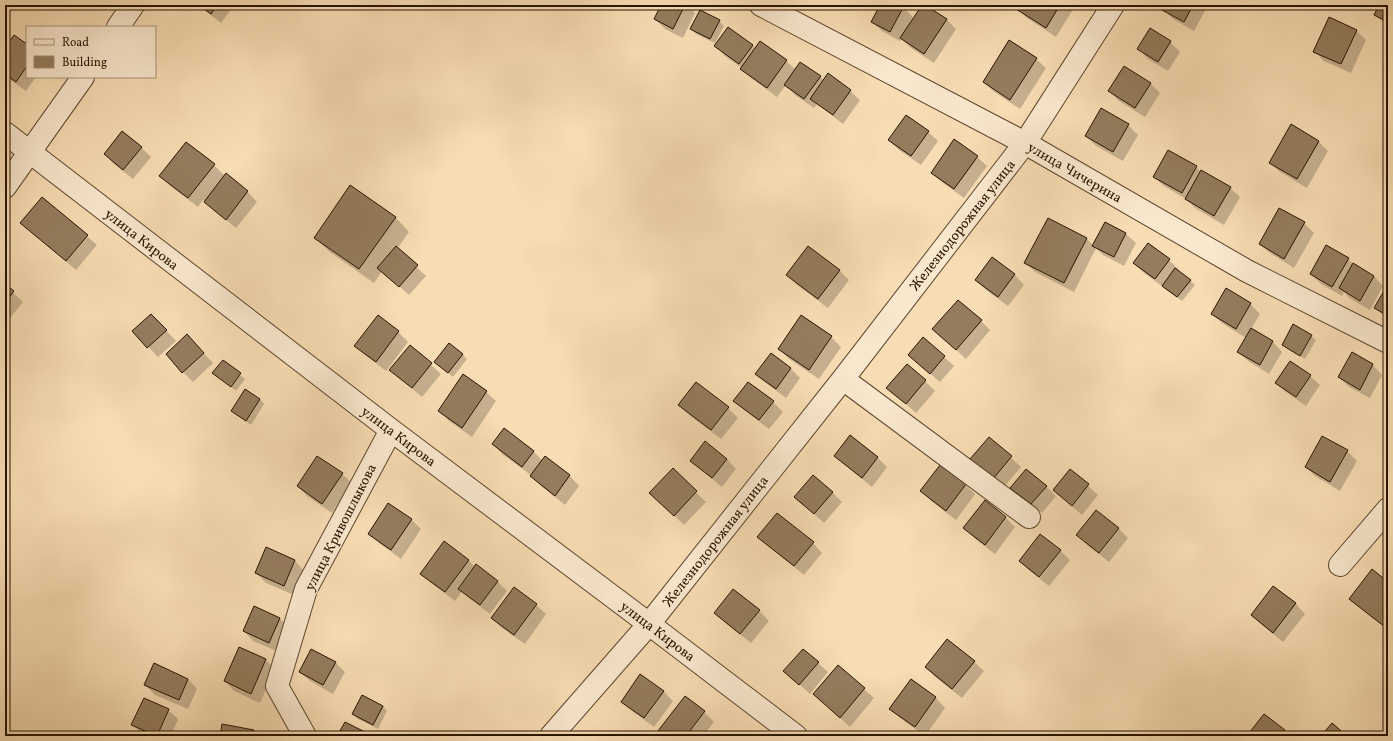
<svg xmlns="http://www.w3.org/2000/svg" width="1393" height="741" viewBox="0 0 1393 741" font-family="Vollkorn,serif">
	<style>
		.shadow { fill: #0003 }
		.building { fill: #947c5d; stroke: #271300 }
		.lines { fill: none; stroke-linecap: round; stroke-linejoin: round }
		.minor-casing { stroke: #5b452d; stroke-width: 24 }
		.minor { stroke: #fae8ce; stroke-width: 22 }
		.labels { text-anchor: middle; stroke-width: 3; stroke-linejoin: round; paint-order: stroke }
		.street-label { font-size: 14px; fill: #271300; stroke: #fae8ce }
	</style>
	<rect width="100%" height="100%" fill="#f8dcb3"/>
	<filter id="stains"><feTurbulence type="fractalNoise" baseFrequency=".005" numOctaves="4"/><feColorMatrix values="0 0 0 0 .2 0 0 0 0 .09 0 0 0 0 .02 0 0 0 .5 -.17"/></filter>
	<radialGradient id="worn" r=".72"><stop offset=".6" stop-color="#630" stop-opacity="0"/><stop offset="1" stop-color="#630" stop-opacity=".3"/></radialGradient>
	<path class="shadow" d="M198 5H234L221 23Z
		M663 5H687L695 13 683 38 665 29 655 19Z
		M881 5H899L903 7 913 17 910 22 911 23 923 5 946 19 956 29 934 63 911 48 901 38 900 41 882 31 872 22Z
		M1019 5H1073L1075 6 1056 37 1027 18 1017 8Z
		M1166 5H1208L1194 31 1173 19 1164 10Z
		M1380 5H1388V20L1386 19V22L1388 23V26L1375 15Z
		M719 21 724 26 715 43 696 34 692 29Z
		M1150 30 1170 42 1180 52 1168 71 1148 59 1139 49Z
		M1356 30 1366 40 1351 73 1324 61 1314 51Z
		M760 42 786 61 796 70 820 77 824 81 850 91 860 100 843 124 817 104 814 108 795 95 786 85 777 97 751 78 742 68 725 56 716 46 752 45 756 49Z
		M27 45V77H36L26 91 5 76V50Z
		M1036 59 1046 68 1020 109 993 91 984 82Z
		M1150 83 1160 93 1145 117 1119 101 1109 91Z
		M1128 125 1138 135 1123 161 1096 146 1086 136Z
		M1291 126 1319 142 1328 151 1307 188 1280 172 1270 163Z
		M928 132 938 141 921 165 899 150 889 140Z
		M141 147 151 157 133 179 114 164 105 154Z
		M977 157 987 166 964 198 942 182 932 173Z
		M214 165 225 176 226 175 248 192 257 202 236 228 215 211 203 200 198 207 170 186 161 176Z
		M1196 167 1201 172 1230 188 1240 197 1224 225 1195 208 1186 199 1164 186 1154 177Z
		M395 217 409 232 397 249 426 276 409 295 382 271 374 283 330 252 315 238Z
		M22 223 87 236 97 245 76 270Z
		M1105 223 1126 234 1136 243 1124 266 1103 255 1096 248 1074 292 1035 272 1026 263 1087 239 1094 246Z
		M1304 223 1314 233 1294 268 1270 253 1260 244Z
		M992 258 1015 275 1024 285 1008 306 986 290 976 280Z
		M1348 259 1354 265 1374 276 1383 286 1370 310 1349 298 1344 292 1342 296 1321 284 1311 274Z
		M1169 260 1179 270 1178 271 1195 285 1182 301 1144 273 1134 263Z
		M839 270 849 280 828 308 797 285 787 275Z
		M5 285 23 302 10 318 5 315Z
		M1388 286V319L1376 308Z
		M1250 304 1260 314 1251 329 1273 342 1282 352 1269 374 1248 361 1238 352 1246 338 1222 323 1212 314Z
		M378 316 398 332 408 342 386 371 365 355 356 346Z
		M981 321 990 330 966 359 934 329Z
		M161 325 176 341 158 357 134 332Z
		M1311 336 1316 340 1305 359 1288 349 1283 344Z
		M831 337 841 347 819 379 789 359 779 349Z
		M924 339 954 366 940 382 919 364Z
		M196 345 213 363 193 382 183 372Z
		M411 346 441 374 422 397 391 370Z
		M462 354 467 359 453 377 435 362Z
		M771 354 791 369 800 378 786 398 766 383 756 374Z
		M1352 354 1373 365 1382 375 1370 398 1349 387 1339 377Z
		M223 361 245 379 236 391 214 373Z
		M1310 376 1320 385 1306 406 1286 392 1276 383Z
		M925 381 935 391 916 413 888 388Z
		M696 383 728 408 738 418 721 439 689 415 679 405Z
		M486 392 496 401 472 437 449 421 439 411Z
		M260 399 264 404 251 425 237 415 232 411Z
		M734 400 773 402 783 412 769 429 744 410Z
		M850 436 878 458 887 467 872 487 845 465 835 455Z
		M989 438 1021 467 1003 488 981 469Z
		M493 444 533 451 543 461 546 458 570 476 579 486 565 505 541 486 532 476 502 454Z
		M1347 451 1357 461 1340 491 1315 476 1306 467Z
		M727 459 736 469 722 487 691 461Z
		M673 470 706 502 684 525 660 502Z
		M1070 470 1098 495 1082 515 1054 490Z
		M342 474 352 483 332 513 307 496 298 486Z
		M965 485 975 494 956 520 931 501 922 491Z
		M1046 486 1056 496 1042 513 1012 488Z
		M832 492 842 502 824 523 795 497Z
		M985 502 1006 518 1015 527 995 554 974 538 965 528Z
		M411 519 421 529 401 559 379 543 369 533Z
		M1118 528 1128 538 1109 562 1087 545 1078 535Z
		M759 537 813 543 822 553 804 575 768 546Z
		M267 549 295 561 304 571 294 595 266 583 256 573Z
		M1060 550 1070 560 1049 586 1030 571 1020 561Z
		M468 560 475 567 497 581 507 591 490 614 469 598 462 591 455 601 431 583 421 574Z
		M1388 583V630L1360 608 1350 598Z
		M1274 587 1296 604 1305 614 1283 642 1262 625 1252 615Z
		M536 605 546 614 525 644 502 628 492 618Z
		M254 607 280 619 290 628 279 652 253 641 244 631Z
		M759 611 769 621 751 643 725 622 715 613Z
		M803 650 828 672 810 694 785 671Z
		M266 660 275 669 260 703 234 691 225 681Z
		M335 662 345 672 333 694 310 681 300 672Z
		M974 662 984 671 962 698 935 677 926 667Z
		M838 666 874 698 850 727 814 694Z
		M188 679 197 689 188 709 155 695 145 685Z
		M911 680 936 698 945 708 925 736 900 718 891 709Z
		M663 691 673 701 654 727 632 711 622 702Z
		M383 706 387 711 378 729 358 719 353 714Z
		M168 710 178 719 171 736H146L142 734 133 725Z
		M704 712 714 722 703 736H655Z
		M1265 715 1284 731 1290 736H1254Z
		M254 731 259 736H221Z"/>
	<path class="building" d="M199 5H217L211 14Z
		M661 5H685L673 29 654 19Z
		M880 5H901L904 6 890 32 871 22Z
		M922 5H925L947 19 924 54 900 38Z
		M1018 5H1060L1046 28 1016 9Z
		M1165 5H1193L1184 22 1162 10Z
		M1379 5H1388V22L1374 15Z
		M700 10 720 20 710 39 690 29Z
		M1329 17 1357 30 1341 64 1313 52Z
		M728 27 753 45 739 64 714 46Z
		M1150 28 1171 41 1158 62 1137 49Z
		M14 35 27 44V66L16 82 5 74V48Z
		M1009 40 1037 58 1010 100 983 82Z
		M760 41 787 60 767 88 740 69Z
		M800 62 821 76 804 99 784 85Z
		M1124 66 1151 83 1135 108 1108 91Z
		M828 73 851 90 833 115 810 99Z
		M1101 108 1129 124 1113 152 1085 136Z
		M906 115 929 131 911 156 888 140Z
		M1291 124 1319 141 1297 179 1269 163Z
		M122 131 142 147 123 170 104 154Z
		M954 139 978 156 954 189 931 173Z
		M186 142 215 164 188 198 159 176Z
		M1168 150 1197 166 1182 193 1153 177Z
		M1201 170 1231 187 1214 216 1185 199Z
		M226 173 248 191 226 220 204 202Z
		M350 185 396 217 359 269 314 238Z
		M42 197 88 235 66 261 20 223Z
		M1279 208 1305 222 1284 259 1259 244Z
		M1048 218 1087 238 1064 283 1024 263Z
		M1105 222 1126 233 1114 257 1092 246Z
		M1148 243 1170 259 1155 279 1133 263Z
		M1326 245 1349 258 1332 287 1310 274Z
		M396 246 418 265 399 287 377 268Z
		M808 246 840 270 818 299 786 275Z
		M992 257 1015 274 998 297 975 280Z
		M1353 263 1374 276 1360 301 1339 288Z
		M1175 268 1191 280 1177 297 1162 286Z
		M5 284 14 291 5 303Z
		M1388 284V316L1374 308Z
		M1226 288 1251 303 1236 329 1211 314Z
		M958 300 982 320 956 350 932 329Z
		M151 314 167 330 147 348 132 331Z
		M378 315 399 331 376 362 354 346Z
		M801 315 832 336 809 370 778 349Z
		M1293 324 1312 335 1300 356 1282 345Z
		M1251 328 1273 341 1260 365 1237 352Z
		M187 334 204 353 182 373 166 354Z
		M923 337 945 356 930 374 908 355Z
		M449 343 463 354 448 373 434 362Z
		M410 345 432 363 412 388 389 370Z
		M1352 352 1373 364 1360 390 1338 377Z
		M771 353 791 368 776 389 755 374Z
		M223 360 241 373 231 387 212 373Z
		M1290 361 1311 375 1296 397 1275 383Z
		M907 364 926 380 906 404 886 388Z
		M463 374 487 391 462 428 438 411Z
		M696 382 729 407 711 430 678 405Z
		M748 382 774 401 759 420 733 401Z
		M245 389 260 399 246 421 231 411Z
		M504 428 534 451 522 467 492 444Z
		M850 435 878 457 862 478 834 456Z
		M1322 436 1348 450 1330 482 1305 467Z
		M989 437 1012 456 993 479 970 459Z
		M705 441 727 459 712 478 690 461Z
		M317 456 343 473 322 504 297 486Z
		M545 456 570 475 555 496 530 476Z
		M940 465 966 484 946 511 920 491Z
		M673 468 697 491 674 516 649 493Z
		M1026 469 1047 486 1031 504 1010 488Z
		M1070 469 1089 484 1072 506 1053 490Z
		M813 475 833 492 814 514 794 497Z
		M985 500 1006 517 985 545 963 528Z
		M388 503 412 519 391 550 368 534Z
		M1096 510 1119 528 1099 553 1076 535Z
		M777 513 814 542 794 566 757 537Z
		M1040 534 1061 550 1039 577 1019 561Z
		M444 541 469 560 445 592 420 574Z
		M266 547 295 560 284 586 255 573Z
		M476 564 498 581 480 605 458 589Z
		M1372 569 1388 582V623L1385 627 1349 599Z
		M1273 586 1296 603 1273 633 1251 615Z
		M514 587 537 604 514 635 491 618Z
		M733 589 760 610 740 634 714 613Z
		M254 606 280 618 269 643 243 631Z
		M947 639 975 661 952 689 925 667Z
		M239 647 266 659 251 694 224 681Z
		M311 649 336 662 323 685 299 672Z
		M803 649 819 662 799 685 783 671Z
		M154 663 188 679 179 700 144 685Z
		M838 665 865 688 840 718 813 694Z
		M640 674 664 691 644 718 621 702Z
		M911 679 936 697 915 727 889 709Z
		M362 695 383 706 373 725 352 714Z
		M685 696 705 711 686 736H654Z
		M144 698 169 709 157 736 131 725Z
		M1264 714 1285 730 1281 736H1253L1249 733Z
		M345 722 367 733 366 736H337Z
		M1332 723 1347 736H1321Z
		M222 724 254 730 253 736H220Z"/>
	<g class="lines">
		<defs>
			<path id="minor" d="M761 5 1025 143 1247 271 1388 342
				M118 27 133 5
				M5 133 391 430 649 624 796 736
				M5 187 83 77
				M843 379 1029 517
				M1340 565 1388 509
				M305 736 277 686 306 589 391 430
				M551 736 649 624 843 379 1025 143 1113 5"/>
		</defs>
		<use href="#minor" class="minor-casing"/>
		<use href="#minor" class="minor"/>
	</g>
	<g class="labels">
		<g class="street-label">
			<text transform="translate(1075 172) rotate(30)" y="5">улица Чичерина</text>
			<text transform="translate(962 225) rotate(-52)" y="5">Железнодорожная улица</text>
			<text transform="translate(142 239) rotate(38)" y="5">улица Кирова</text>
			<text transform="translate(399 436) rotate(37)" y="5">улица Кирова</text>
			<text transform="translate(340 527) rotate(-63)" y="5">улица Кривошлыкова</text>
			<text transform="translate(715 541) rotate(-52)" y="5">Железнодорожная улица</text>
			<text transform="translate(658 631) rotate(37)" y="5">улица Кирова</text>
		</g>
	</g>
	<rect width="1393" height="741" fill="none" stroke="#f8dcb3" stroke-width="20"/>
	<rect x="6" y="6" width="1381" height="729" fill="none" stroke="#271300" stroke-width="2"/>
	<rect x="10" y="10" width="1373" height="721" fill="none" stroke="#271300"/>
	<rect x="26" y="26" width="130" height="52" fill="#fae8ce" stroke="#a6937c"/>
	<rect x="34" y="39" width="20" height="6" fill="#fae8ce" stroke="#a6937c"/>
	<text x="62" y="46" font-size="12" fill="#271300">Road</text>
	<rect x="34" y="56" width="20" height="12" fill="#947c5d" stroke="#a6937c"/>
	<text x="62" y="66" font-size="12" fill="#271300">Building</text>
	<rect width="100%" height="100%" filter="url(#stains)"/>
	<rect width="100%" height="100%" fill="url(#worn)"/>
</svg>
